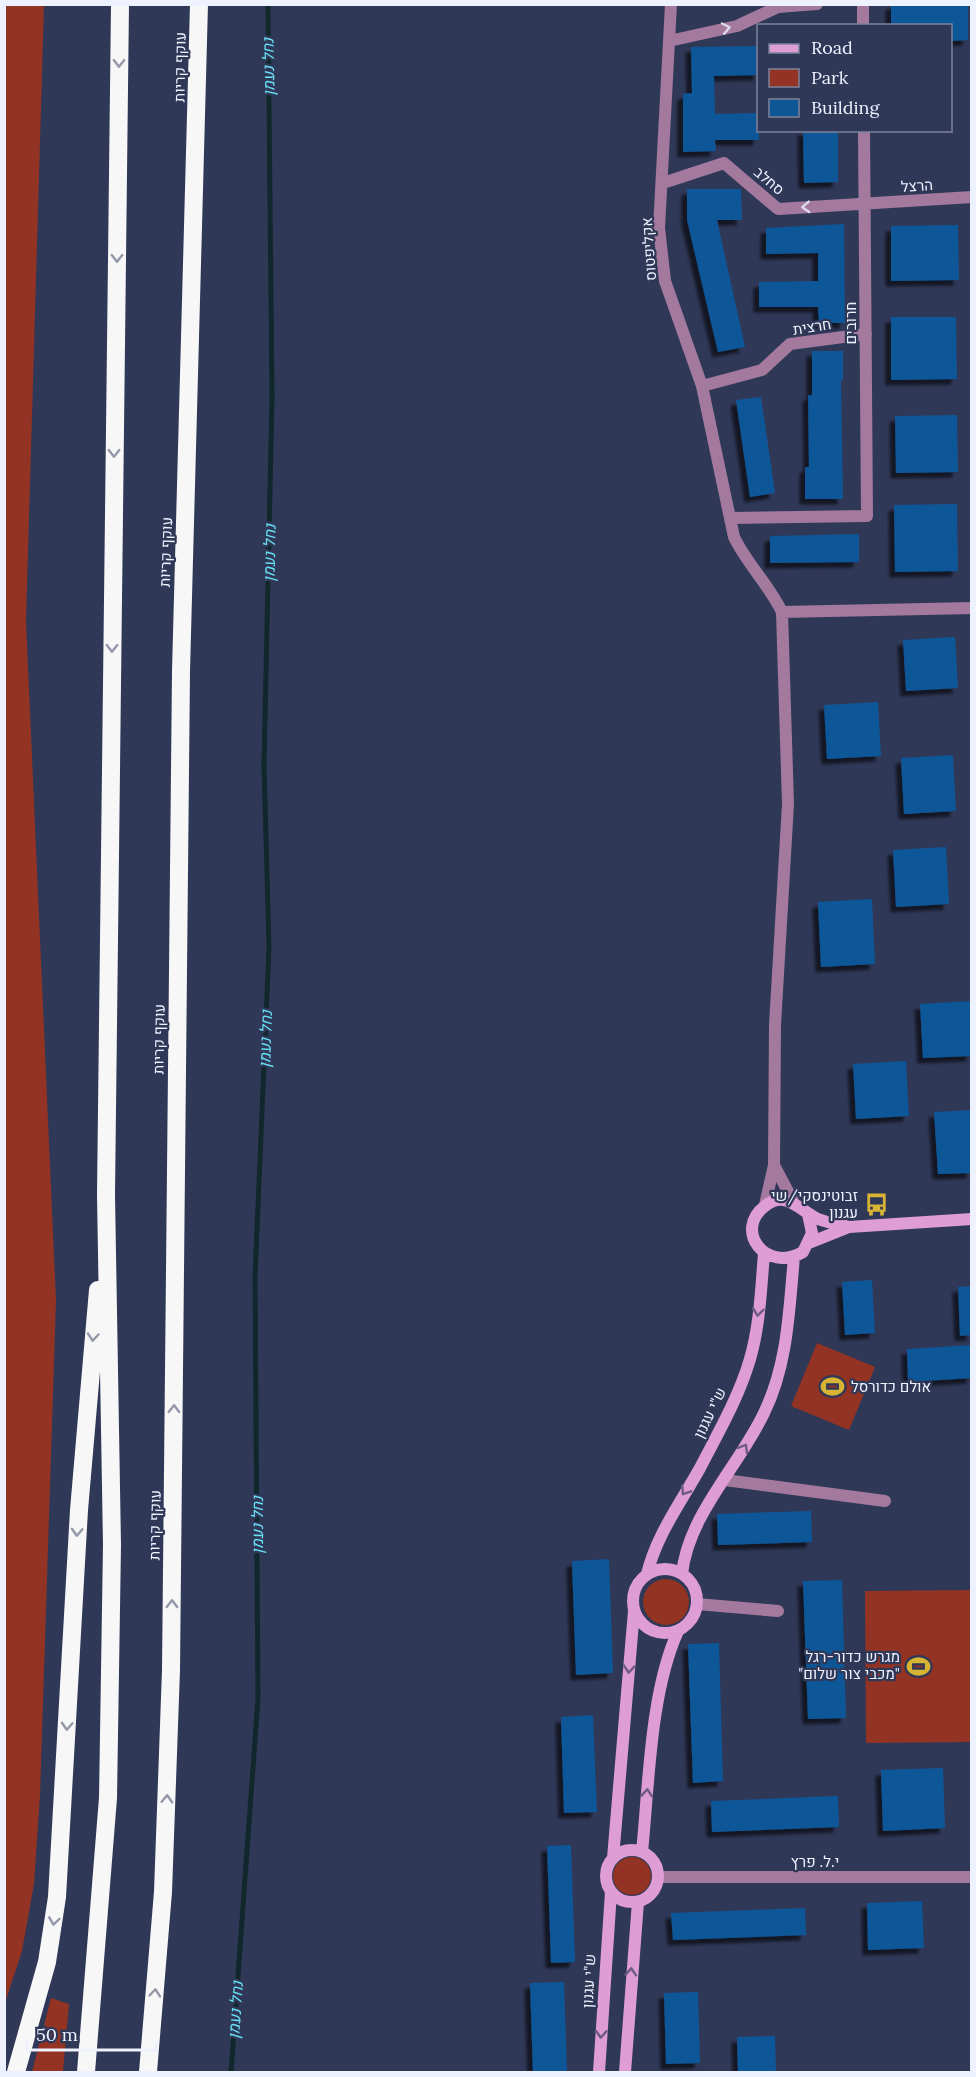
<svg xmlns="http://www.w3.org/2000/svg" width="976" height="2077" viewBox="0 0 976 2077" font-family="Lora,Heebo,serif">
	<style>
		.green { fill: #923323 }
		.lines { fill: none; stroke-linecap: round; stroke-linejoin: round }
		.stream { stroke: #10282c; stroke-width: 5 }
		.building { fill: #0f5697; filter: url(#shadow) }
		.street { stroke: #a37a9d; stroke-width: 12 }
		.secondary { stroke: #de9dd4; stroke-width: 12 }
		.highway { stroke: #f7f7f7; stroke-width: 18 }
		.oneway { stroke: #dfdaeb }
		.oneway2 { stroke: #9498a8 }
		.oneway3 { stroke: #6d5b83 }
		.labels { text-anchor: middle; stroke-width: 4.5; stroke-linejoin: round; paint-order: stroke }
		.street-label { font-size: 15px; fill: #eef2fe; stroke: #303858 }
		.poi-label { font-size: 15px; fill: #eef2fe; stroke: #303858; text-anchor: end }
		.water-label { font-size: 16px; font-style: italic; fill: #68e0f6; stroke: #303858 }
	</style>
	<defs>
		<filter id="shadow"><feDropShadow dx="-5.5" dy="5.5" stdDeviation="1.5" flood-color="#0009"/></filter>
	</defs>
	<rect width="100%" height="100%" fill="#303858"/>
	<path class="green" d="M44 5 26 621 56 1301 40 1795 34 1884 22 1951 5 2003 4 5Z
		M817 1343 875 1367 849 1430 791 1406Z
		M643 1602a23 23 0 1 1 46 0a23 23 0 1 1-46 0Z
		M971 1590V1742L866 1743 865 1591Z
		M613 1876a19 19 0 1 1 38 0a19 19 0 1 1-38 0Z
		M51 1998 69 2004 63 2072H32Z"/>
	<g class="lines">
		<path class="stream" d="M231 2072 258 1699 255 1277 269 947 264 765 272 397 268 4"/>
	</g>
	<path class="building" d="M891 4H968V40L951 41V26H891Z
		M759 46V75L714 76 715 114 759 113V140H715L716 151 683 152V94L692 93 691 47Z
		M803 130H838V182L804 183Z
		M687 189H741L742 220H717L745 347 718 352 687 220Z
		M844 224 845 323H819L818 307H759V282L818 281V253L766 254V228Z
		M958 225 959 280 891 281V226Z
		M891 317H956L957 379 891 380Z
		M812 351H843V380H841L843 499H805V467H809L808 395H812Z
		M761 397 775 493 750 497 736 400Z
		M957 415 958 472 896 473 895 416Z
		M957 504 958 571 895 572 894 505Z
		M859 534V562L770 563V536Z
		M955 637 958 688 906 691 903 640Z
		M878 702 881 756 827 759 824 705Z
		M953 755 956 811 904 814 901 758Z
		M946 847 949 904 896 907 893 850Z
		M872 899 875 964 821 967 818 902Z
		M972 1001V1056L923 1058 920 1004Z
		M906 1061 909 1116 856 1119 853 1064Z
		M972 1110V1173L938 1174 934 1112Z
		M872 1280 875 1333 845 1335 842 1282Z
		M972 1286V1335L960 1336 958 1287Z
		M972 1345V1378L908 1382 907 1349Z
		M811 1511 812 1542 718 1545 717 1514Z
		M609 1559 613 1673 576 1675 572 1561Z
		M842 1580 846 1718 808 1719 803 1581Z
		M719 1643 723 1781 693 1783 688 1644Z
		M593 1715 597 1812 564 1813 561 1717Z
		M943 1768 945 1828 883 1831 881 1770Z
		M838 1796 839 1827 712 1832 711 1801Z
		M571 1845 575 1962 551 1963 547 1846Z
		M922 1901 924 1948 868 1950 867 1903Z
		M805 1908 806 1935 673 1940 671 1913Z
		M564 1982 567 2073H533L530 1983Z
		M698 1992 700 2063 666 2064 664 1993Z
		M775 2036 776 2073H738L737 2037Z"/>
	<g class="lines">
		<path class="street" d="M671 4 659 228 665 281 702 386 734 537C747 564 769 585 782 612L788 804 775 1025 774 1165 765 1205
			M863 4V26
			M669 41 737 26 778 7 817 4
			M663 183 724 163 778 209 972 197
			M702 386 762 370 790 344 866 334
			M731 518 867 516 864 130
			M782 612 972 608
			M774 1165 793 1201
			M725 1480 885 1501
			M697 1604 778 1611
			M658 1877H972"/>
		<path class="secondary" d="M808 1214 812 1233 803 1252C766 1274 733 1230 765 1206 786 1189 800 1211 818 1219 828 1223 839 1224 849 1227
			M809 1243 849 1227 972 1219
			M633 1601a32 32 0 1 1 64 0a32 32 0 1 1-64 0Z
			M647 1574C657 1534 680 1504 700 1468 718 1433 739 1397 750 1359 760 1325 761 1288 764 1254
			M682 1574C688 1515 739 1466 764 1413 788 1364 789 1310 794 1257
			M606 1876a26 26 0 1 1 52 0a26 26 0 1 1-52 0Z
			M642 1852C649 1783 650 1693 678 1631
			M613 1858 634 1611
			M599 2072 611 1892
			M625 2072 638 1902"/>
		<path class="highway" d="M16 2072 47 1962 57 1897 79 1510 98 1290
			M86 2072 108 1798 112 1545 106 1195 120 4
			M148 2072 163 1892 171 1670 181 671 199 4"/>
	</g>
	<defs><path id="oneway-chevron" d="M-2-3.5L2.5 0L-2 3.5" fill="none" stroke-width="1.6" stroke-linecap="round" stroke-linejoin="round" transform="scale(1.5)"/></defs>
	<g class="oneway">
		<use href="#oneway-chevron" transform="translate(726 28) rotate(-12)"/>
		<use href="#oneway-chevron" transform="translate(806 207) rotate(177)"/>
	</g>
	<g class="oneway2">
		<use href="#oneway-chevron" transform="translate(119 63) rotate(91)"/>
		<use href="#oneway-chevron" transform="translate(117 258) rotate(91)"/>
		<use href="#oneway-chevron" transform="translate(114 453) rotate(91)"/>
		<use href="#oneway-chevron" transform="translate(112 648) rotate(91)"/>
		<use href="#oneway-chevron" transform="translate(93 1337) rotate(95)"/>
		<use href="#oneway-chevron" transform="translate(174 1409) rotate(-89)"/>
		<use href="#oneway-chevron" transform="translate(77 1532) rotate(93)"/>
		<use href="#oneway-chevron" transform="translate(172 1604) rotate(-89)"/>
		<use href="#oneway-chevron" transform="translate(67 1726) rotate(93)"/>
		<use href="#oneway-chevron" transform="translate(167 1799) rotate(-88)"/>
		<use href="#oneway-chevron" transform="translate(54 1921) rotate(98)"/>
		<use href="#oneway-chevron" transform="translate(155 1993) rotate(-85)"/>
	</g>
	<g class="oneway3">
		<use href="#oneway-chevron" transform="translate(758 1312) rotate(98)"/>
		<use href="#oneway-chevron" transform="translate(744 1448) rotate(-60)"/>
		<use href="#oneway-chevron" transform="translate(685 1491) rotate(123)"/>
		<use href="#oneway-chevron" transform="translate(629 1669) rotate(95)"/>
		<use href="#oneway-chevron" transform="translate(647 1793) rotate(-86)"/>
		<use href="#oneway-chevron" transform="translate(631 1972) rotate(-86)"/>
		<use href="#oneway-chevron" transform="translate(601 2034) rotate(93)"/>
	</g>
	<defs>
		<symbol id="bus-bare" viewBox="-9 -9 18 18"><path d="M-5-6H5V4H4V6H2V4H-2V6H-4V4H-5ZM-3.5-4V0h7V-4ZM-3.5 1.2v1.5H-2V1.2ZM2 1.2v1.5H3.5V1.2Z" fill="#d8b434" stroke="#303858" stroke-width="2.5" paint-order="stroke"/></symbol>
		<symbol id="stadium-bare" viewBox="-9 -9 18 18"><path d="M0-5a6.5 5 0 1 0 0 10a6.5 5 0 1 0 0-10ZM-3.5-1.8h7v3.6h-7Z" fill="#d8b434" stroke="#303858" stroke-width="2.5" paint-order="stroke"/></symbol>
	</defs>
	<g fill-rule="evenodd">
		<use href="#bus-bare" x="860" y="1188" width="33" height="33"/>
		<use href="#stadium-bare" x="816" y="1370" width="33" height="33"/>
		<use href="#stadium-bare" x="902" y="1650" width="33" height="33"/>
	</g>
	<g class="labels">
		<g class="street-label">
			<text transform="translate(180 67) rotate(-89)" y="5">עוקף קריות</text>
			<text transform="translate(769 181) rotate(40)" y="5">סחלב</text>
			<text transform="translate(917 186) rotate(-4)" y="5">הרצל</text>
			<text transform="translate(649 249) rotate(-94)" y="5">אקליפטוס</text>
			<text transform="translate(851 323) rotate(-90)" y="5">חרובים</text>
			<text transform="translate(812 327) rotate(-9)" y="5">חרצית</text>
			<text transform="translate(166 552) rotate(-88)" y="5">עוקף קריות</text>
			<text transform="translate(159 1039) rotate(-89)" y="5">עוקף קריות</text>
			<text transform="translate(710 1413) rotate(-64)" y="5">ש"י עגנון</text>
			<text transform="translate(155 1525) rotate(-89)" y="5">עוקף קריות</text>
			<text x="815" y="1867">י.ל. פרץ</text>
			<text transform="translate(589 1981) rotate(-87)" y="5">ש"י עגנון</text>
		</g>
		<g class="poi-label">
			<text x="858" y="1201">זבוטינסקי/שי<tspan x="858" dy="17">עגנון</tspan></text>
			<text x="851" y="1392" text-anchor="start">אולם כדורסל</text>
			<text x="900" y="1662">מגרש כדור-רגל<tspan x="900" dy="17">"מכבי צור שלום"</tspan></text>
		</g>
		<g class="water-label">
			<text transform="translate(268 67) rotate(-91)" y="6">נחל נעמן</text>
			<text transform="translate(269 553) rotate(-89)" y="6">נחל נעמן</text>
			<text transform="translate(265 1039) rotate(-88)" y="6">נחל נעמן</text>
			<text transform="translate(257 1525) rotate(-90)" y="6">נחל נעמן</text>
			<text transform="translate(235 2010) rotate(-86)" y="6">נחל נעמן</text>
		</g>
	</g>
	<rect width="976" height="2077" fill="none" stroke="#eef2fe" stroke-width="12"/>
	<rect x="757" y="24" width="195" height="108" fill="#303858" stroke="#7c829a" stroke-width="1.5"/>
	<rect x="769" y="44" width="30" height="9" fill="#de9dd4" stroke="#7c829a" stroke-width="1.5"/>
	<text x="811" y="54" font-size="18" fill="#eef2fe">Road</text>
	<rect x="769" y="69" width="30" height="18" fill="#923323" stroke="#7c829a" stroke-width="1.5"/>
	<text x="811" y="84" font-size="18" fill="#eef2fe">Park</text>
	<rect x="769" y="99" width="30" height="18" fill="#0f5697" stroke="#7c829a" stroke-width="1.5"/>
	<text x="811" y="114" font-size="18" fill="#eef2fe">Building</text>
	<path d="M27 2041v9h129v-9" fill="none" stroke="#eef2fe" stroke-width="3"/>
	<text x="36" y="2041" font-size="18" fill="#eef2fe" stroke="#303858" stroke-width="4.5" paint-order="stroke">50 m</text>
</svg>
